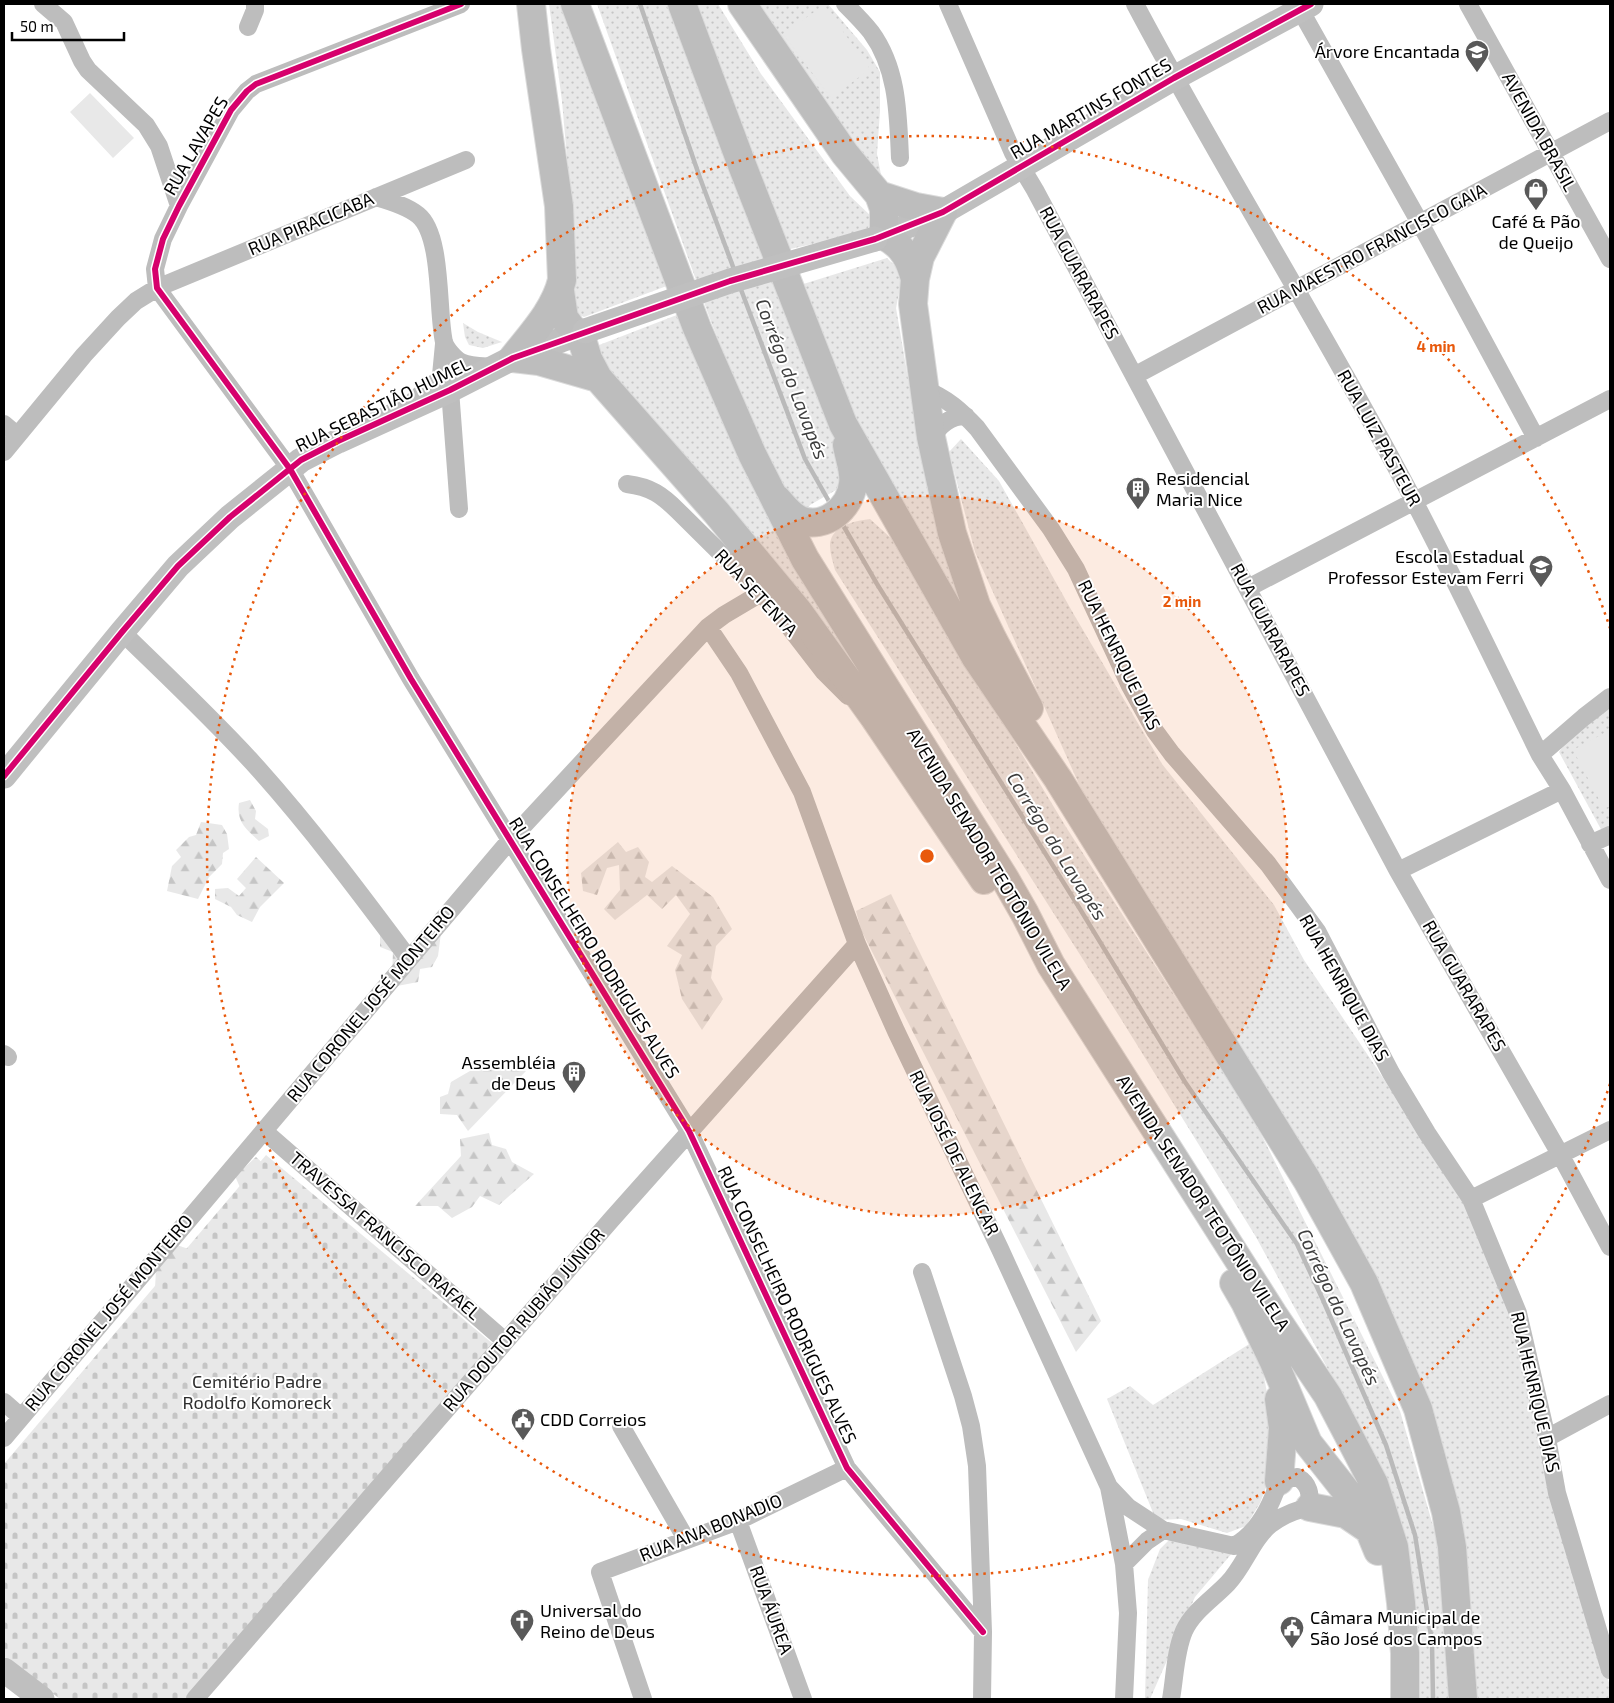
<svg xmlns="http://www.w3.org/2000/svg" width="1614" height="1703" viewBox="0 0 1614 1703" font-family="'Exo 2',sans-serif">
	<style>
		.green { fill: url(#green-dots) }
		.forest { fill: url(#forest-firs) }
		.cemetery { fill: url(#cemetery-stones) }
		.pitch { fill: #e8e8e8 }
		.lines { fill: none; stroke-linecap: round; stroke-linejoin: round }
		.stream { stroke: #bababa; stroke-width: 4.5 }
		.highway-casing { stroke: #dbdbdb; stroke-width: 30 }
		.street { stroke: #bdbdbd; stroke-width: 18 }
		.secondary { stroke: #bfbfbf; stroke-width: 25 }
		.highway { stroke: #bdbdbd; stroke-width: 28 }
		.secondary-bridge { stroke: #bfbfbf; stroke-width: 25 }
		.cycleway-casing { stroke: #fff; stroke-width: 9 }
		.cycleway { stroke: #d6006c; stroke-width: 6 }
		.ring { fill: none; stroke: #e8590c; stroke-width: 2.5; stroke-dasharray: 2.5 5 }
		.labels { text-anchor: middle; stroke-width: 4; stroke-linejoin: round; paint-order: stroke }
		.poi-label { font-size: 18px; fill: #000; stroke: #fff; text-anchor: start }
		.street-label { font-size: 18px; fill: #000; stroke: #fff }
		.park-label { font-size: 18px; fill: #2d2d2d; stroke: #fff }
		.water-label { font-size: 19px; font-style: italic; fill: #3e3e3e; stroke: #fff }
		.centre { fill: #e8590c; stroke: #fff; stroke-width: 2.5 }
		.ring-label { font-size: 15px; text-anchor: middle; font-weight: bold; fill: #e8590c; stroke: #fff; stroke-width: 4; stroke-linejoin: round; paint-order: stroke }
	</style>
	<defs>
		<pattern id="green-dots" width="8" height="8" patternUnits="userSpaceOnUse" patternTransform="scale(1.25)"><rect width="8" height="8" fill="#e8e8e8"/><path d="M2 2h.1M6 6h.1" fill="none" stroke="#c5c5c5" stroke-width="1.8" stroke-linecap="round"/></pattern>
		<pattern id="forest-firs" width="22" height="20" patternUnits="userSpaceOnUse" patternTransform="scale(1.25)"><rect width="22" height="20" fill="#e8e8e8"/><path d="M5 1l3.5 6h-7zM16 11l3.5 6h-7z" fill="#c5c5c5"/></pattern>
		<pattern id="cemetery-stones" width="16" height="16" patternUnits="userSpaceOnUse" patternTransform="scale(1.25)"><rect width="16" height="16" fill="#e8e8e8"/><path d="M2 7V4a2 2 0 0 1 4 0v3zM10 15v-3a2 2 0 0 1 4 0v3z" fill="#c5c5c5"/></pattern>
	</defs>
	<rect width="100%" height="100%" fill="#fff"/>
	<path class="green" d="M549 4H572L672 284 584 317 573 312 571 295 576 262 562 101Z
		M597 4H678L861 492 836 490 810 505 795 530 710 319Z
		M691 4H718L761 74 850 196 872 217 867 232 781 251Z
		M751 4H828L867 50 880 72V111L877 154 884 190Z
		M887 258 895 266 901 282 896 308 920 448 973 632 854 420 797 286Z
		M682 313 927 765 777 563 598 358 594 347Z
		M463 323 478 332 502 342 483 348 469 345 465 337Z
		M961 439 999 481 1073 613 1162 764 1274 905 1304 960 1467 1203 1513 1315 1556 1505 1610 1686V1699H1475L1420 1406 1276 1114 1082 791 975 552 949 452Z
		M870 519 892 539 1066 827 1252 1116 1400 1411 1440 1550 1449 1699H1412L1385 1486 1360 1428 1256 1237 1121 1019 835 570C833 562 830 554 830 546 830 526 854 521 870 519Z
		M1610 708V829L1603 833 1559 752 1568 739Z
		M1254 1341 1260 1354 1272 1421 1270 1477 1260 1503 1246 1526 1227 1533 1181 1519 1156 1520 1107 1399 1130 1386 1153 1405Z
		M1171 1538 1233 1552 1195 1597 1150 1699H1145L1148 1580 1160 1549Z"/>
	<path class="forest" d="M250 800 256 811 255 819 268 829 269 836 259 841C247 830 236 822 239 803Z
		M201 822 222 825 227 834 229 849 223 853 222 864 209 877 198 899 167 891 172 866 181 857 176 850 189 837 196 835Z
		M618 842 626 852 638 847 649 862 645 877 652 882 672 866 713 897 732 929 716 946 711 978 723 999 702 1030 682 999 675 970 682 955 667 946 690 914 676 895 662 909 647 895 615 920 604 909 620 890 619 865 607 868 597 895 583 891 581 873Z
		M256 857 284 883 260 907 252 922 237 915 231 907 215 899V889L228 888 239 896 246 888 237 879Z
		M891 894 1101 1321 1076 1352 861 930 856 911Z
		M390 930 408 951 441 933 438 956 432 967 420 969 418 982 397 986 392 976 393 952 380 947V935Z
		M482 1064 526 1071 468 1131 457 1115 440 1114V1097L448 1094 451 1082Z
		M489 1133 492 1145 506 1149 512 1162 534 1174 499 1205 480 1196 472 1207 452 1218 438 1206H415L461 1156 460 1139Z
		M256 1157 267 1167 242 1192 235 1176Z
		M176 1245 199 1252 154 1306 156 1270Z"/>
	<path class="cemetery" d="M266 1155 492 1343 188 1699H60L4 1656V1464Z"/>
	<path class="pitch" d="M824 5 870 69 831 98 783 34Z
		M90 93 134 138 113 158 70 112Z
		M1610 730V806L1604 809 1573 750Z"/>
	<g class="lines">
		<path class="stream" d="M640 4 700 178 735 272
			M740 287 805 459 831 505
			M840 520 877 584 1080 909 1185 1082 1297 1244 1323 1300 1386 1445 1415 1535 1432 1642 1433 1699"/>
		<defs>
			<path id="highway" d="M575 4 697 328 752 454 805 559 1005 879 1025 914 1051 965 1273 1314 1328 1396 1374 1484 1394 1547 1401 1603 1405 1653V1699
				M682 4 742 165 843 424 976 658 1058 779 1307 1180 1364 1283 1418 1409 1446 1512 1452 1547 1463 1699
				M742 4 845 154 879 195 884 209V236C903 245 910 260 915 279
				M879 195 916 207 943 212 920 257 915 279 913 304 931 437 952 533 976 605 992 638 1029 708
				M560 291 564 318 583 343 588 359 598 378 716 512 798 611 874 717 984 880
				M513 358C531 335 555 310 562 280L559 206 536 49 531 4
				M513 358 539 361 598 378
				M777 499C783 506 791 516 800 520 825 530 850 508 853 484 855 472 849 457 847 445
				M1234 1283 1245 1302 1274 1362 1308 1443 1357 1505 1364 1517 1378 1551
				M1279 1481 1283 1428 1279 1399
				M1310 1507 1346 1514 1368 1529"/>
		</defs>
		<use href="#highway" class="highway-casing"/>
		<path class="street" d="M43 4 64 22 82 61 88 70 146 125 159 146 179 206
			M461 4 274 77 256 84 247 91 231 110 179 206 163 239 155 269 157 288 290 469 411 679 689 1131 847 1468 983 1632
			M845 4C854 13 863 22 871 32 898 69 898 114 900 158
			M948 4 1013 153 1035 190 1398 871 1560 1154 1610 1247
			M1135 4C1224 172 1326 333 1414 501 1458 585 1498 670 1540 755L1562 790 1610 880
			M1297 4 1420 223 1536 438
			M1468 4 1610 259
			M248 27 255 10V4
			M376 197C390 201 407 206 418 215 443 235 437 312 444 342 446 349 455 359 461 362 471 367 485 366 495 367
			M1134 376 1610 121
			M450 390 459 509
			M925 390C946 397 962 412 977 428L1051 529 1076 569 1130 686 1155 731 1172 754 1268 864 1317 931 1391 1073 1427 1133 1471 1199 1518 1313 1547 1438 1557 1493 1610 1670
			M415 399 437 381 441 375 444 344
			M4 424 17 435
			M931 437C941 425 949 416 966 416
			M4 452 84 355 118 318 136 301 157 288 466 160
			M627 484C651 487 662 495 678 511L770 602 824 672 848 696
			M1248 588 1610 399
			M708 627 739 673 802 792 857 944 896 1031 1000 1249 1109 1487 1124 1564 1128 1613 1124 1699
			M122 632C166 675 211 717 253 763 309 825 359 892 409 959
			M1540 755 1584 717 1610 697
			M1590 844 1610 835
			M1398 871 1562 790
			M4 1054 8 1057
			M264 1131 505 1341
			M1471 1199 1610 1130
			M922 1272 963 1396 971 1426 977 1466 983 1632 982 1699
			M4 1402 21 1417
			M621 1426 686 1539
			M4 1438 510 840 708 627 724 615 761 593
			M1547 1438 1610 1404
			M1109 1487 1128 1507 1163 1530 1234 1546C1258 1533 1271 1506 1279 1481L1297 1477C1310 1484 1310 1494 1310 1507 1296 1510 1283 1515 1271 1524 1252 1539 1245 1565 1228 1583 1214 1598 1193 1611 1184 1631 1175 1652 1175 1677 1171 1699
			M738 1521 803 1699
			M1124 1564 1147 1541 1163 1530
			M195 1699 611 1220 857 944
			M643 1699 600 1572 738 1521 847 1468"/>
		<path class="secondary" d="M875 239 943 212 1174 78 1311 4
			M4 776 122 632 178 566 230 517 290 469 301 460 338 441 450 390 513 358 585 331
			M4 1670 42 1699"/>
		<use href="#highway" class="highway"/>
		<path class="secondary-bridge" d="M585 331 730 281 875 239"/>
		<defs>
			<path id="cycleway" d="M461 4 274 77 256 84 247 91 231 110 179 206 163 239 155 269 157 288 290 469 411 679 689 1131 847 1468 983 1632
				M4 776 122 632 178 566 230 517 301 460 338 441 450 390 513 358 730 281 875 239 943 212 1174 78 1311 4"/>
		</defs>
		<use href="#cycleway" class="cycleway-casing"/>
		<use href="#cycleway" class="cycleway"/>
	</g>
	<circle cx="927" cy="856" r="360" fill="#e8590c" fill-opacity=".12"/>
	<g class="ring">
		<circle cx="927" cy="856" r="360"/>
		<path d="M1610 1084A720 720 0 1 1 1610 628"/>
	</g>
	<defs>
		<symbol id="school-pin" viewBox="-11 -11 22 30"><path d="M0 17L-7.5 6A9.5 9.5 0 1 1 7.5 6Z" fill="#595959" stroke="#fff"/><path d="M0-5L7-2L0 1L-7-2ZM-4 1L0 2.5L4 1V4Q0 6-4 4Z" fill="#fff"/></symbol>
		<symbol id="shop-pin" viewBox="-11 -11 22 30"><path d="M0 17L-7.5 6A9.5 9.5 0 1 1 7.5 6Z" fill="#595959" stroke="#fff"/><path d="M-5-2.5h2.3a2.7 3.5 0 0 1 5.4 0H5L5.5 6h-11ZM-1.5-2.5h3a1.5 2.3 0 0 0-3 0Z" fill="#fff"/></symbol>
		<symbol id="building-pin" viewBox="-11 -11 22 30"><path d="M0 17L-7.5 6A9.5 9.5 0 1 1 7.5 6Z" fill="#595959" stroke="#fff"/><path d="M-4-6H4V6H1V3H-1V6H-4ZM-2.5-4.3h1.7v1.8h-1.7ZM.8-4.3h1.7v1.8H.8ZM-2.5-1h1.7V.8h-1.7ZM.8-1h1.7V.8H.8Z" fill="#fff"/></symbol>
		<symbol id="civic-pin" viewBox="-11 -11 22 30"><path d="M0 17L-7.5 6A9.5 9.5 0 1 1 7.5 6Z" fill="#595959" stroke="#fff"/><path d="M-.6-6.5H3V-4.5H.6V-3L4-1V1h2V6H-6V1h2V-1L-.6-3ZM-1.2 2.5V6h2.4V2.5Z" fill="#fff"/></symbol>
		<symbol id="church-pin" viewBox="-11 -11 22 30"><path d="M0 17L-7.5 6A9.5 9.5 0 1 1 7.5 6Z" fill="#595959" stroke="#fff"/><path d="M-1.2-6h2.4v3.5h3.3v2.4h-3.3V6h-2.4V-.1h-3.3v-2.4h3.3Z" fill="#fff"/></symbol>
	</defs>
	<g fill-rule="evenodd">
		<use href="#school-pin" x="1463" y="38" width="28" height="38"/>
		<use href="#shop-pin" x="1522" y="176" width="28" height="38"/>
		<use href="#building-pin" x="1124" y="475" width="28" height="38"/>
		<use href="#school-pin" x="1527" y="553" width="28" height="38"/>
		<use href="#building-pin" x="560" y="1059" width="28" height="38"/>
		<use href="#civic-pin" x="509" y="1406" width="28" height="38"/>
		<use href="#church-pin" x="508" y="1607" width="28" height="38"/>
		<use href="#civic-pin" x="1278" y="1614" width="28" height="38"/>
	</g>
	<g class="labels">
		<g class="poi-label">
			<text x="1460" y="58" text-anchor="end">Árvore Encantada</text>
			<text x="1536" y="228" text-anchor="middle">Café &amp; Pão<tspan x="1536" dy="21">de Queijo</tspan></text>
			<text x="1156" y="485">Residencial<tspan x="1156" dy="21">Maria Nice</tspan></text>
			<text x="1524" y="563" text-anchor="end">Escola Estadual<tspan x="1524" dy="21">Professor Estevam Ferri</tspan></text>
			<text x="556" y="1069" text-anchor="end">Assembléia<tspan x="556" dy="21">de Deus</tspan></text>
			<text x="540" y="1426">CDD Correios</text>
			<text x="540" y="1617">Universal do<tspan x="540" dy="21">Reino de Deus</tspan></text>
			<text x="1310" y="1624">Câmara Municipal de<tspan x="1310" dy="21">São José dos Campos</tspan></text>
		</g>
		<g class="street-label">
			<text transform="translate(1091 109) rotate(-30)" y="6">RUA MARTINS FONTES</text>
			<text transform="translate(1539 132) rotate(61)" y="6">AVENIDA BRASIL</text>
			<text transform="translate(196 146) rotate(-60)" y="6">RUA LAVAPES</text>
			<text transform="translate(311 224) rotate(-23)" y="6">RUA PIRACICABA</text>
			<text transform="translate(1372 249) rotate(-28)" y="6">RUA MAESTRO FRANCISCO GAIA</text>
			<text transform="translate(1079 273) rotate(62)" y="6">RUA GUARARAPES</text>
			<text transform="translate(383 405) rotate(-26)" y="6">RUA SEBASTIÃO HUMEL</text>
			<text transform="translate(1379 438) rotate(61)" y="6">RUA LUIZ PASTEUR</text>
			<text transform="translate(756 593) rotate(47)" y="6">RUA SETENTA</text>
			<text transform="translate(1270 630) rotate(62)" y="6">RUA GUARARAPES</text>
			<text transform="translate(1119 655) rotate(64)" y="6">RUA HENRIQUE DIAS</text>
			<text transform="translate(989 859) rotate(59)" y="6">AVENIDA SENADOR TEOTÔNIO VILELA</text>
			<text transform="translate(594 948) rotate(58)" y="6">RUA CONSELHEIRO RODRIGUES ALVES</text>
			<text transform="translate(1464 986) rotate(60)" y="6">RUA GUARARAPES</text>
			<text transform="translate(1344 988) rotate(61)" y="6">RUA HENRIQUE DIAS</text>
			<text transform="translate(371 1004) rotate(-50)" y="6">RUA CORONEL JOSÉ MONTEIRO</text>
			<text transform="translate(954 1153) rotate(64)" y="6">RUA JOSÉ DE ALENCAR</text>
			<text transform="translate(1203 1203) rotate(57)" y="6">AVENIDA SENADOR TEOTÔNIO VILELA</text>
			<text transform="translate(385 1236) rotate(41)" y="6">TRAVESSA FRANCISCO RAFAEL</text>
			<text transform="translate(787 1305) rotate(65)" y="6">RUA CONSELHEIRO RODRIGUES ALVES</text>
			<text transform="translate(109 1313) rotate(-50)" y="6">RUA CORONEL JOSÉ MONTEIRO</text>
			<text transform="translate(524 1320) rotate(-49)" y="6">RUA DOUTOR RUBIÃO JÚNIOR</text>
			<text transform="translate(1535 1392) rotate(77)" y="6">RUA HENRIQUE DIAS</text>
			<text transform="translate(711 1528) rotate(-22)" y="6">RUA ANA BONADIO</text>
			<text transform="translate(771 1610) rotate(70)" y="6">RUA ÁUREA</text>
		</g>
		<g class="park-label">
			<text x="257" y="1388">Cemitério Padre<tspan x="257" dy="21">Rodolfo Komoreck</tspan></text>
		</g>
		<g class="water-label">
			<text transform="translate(792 379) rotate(69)" y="7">Corrégo do Lavapés</text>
			<text transform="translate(1057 846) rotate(58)" y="7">Corrégo do Lavapés</text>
			<text transform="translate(1339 1307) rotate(65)" y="7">Corrégo do Lavapés</text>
		</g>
	</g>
	<circle cx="927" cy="856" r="8" class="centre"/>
	<g class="ring-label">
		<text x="1436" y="352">4 min</text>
		<text x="1182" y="607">2 min</text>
	</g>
	<rect width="1614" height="1703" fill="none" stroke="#000000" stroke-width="10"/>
	<path d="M12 32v8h112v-8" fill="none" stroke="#000000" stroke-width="2.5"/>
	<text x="20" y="32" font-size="15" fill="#000000" stroke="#ffffff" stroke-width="4" paint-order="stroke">50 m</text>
</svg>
